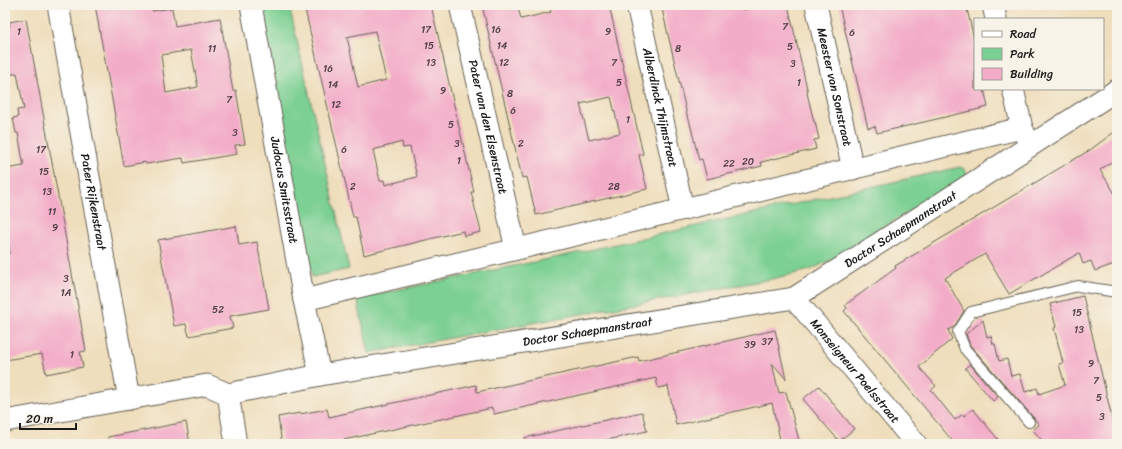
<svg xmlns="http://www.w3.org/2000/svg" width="1122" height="449" viewBox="0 0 1122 449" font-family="Sriracha,sans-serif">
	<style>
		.green { fill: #7bd093; stroke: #4c7658 }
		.building { fill: #f3acc8; fill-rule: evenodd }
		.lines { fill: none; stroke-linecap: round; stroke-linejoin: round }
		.lane-casing { stroke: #666054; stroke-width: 12 }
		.street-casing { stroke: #666054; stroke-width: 23 }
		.lane { stroke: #fff; stroke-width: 10 }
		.street { stroke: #fff; stroke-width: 21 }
		.labels { text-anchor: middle; stroke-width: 4; stroke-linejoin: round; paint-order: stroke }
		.number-label { font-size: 10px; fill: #524047 }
		.street-label { font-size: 12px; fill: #1c1c1c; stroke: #f7f3e8 }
	</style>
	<rect width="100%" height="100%" fill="#f7f3e8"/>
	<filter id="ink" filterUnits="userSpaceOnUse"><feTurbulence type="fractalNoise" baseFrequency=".025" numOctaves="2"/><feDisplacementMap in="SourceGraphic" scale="8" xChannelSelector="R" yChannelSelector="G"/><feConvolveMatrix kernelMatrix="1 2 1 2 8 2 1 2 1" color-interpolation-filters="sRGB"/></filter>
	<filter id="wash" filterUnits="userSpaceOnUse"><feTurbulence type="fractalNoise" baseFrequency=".012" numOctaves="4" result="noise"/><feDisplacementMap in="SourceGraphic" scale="16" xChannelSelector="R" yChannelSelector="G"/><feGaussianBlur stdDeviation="0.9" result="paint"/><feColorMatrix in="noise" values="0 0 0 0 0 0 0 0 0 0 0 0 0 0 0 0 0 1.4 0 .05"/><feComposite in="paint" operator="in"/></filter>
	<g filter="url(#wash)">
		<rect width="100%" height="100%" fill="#efdebc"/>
		<path class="green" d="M260 5H289L349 269 312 277Z
			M960 167 964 169 968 175 833 259 810 270 772 279 369 353 357 298 558 257Z"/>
		<g id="blocks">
			<path class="building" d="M95 5H151L152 11 172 8 175 26 220 18 233 91 236 90 245 144 235 145 237 154 184 163 183 158 146 164 145 162 124 166ZM191 50 198 87 166 93 161 55Z
				M304 5H431L474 192H471L481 232 464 236 463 231 364 255 356 217H353L349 199ZM375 31 386 80 358 87 347 37ZM402 142 403 148 410 147 417 177 385 185 384 180 380 181 373 150Z
				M482 5H502L503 9 510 7V9L518 7 521 19 551 12 550 8 565 5H609L643 154 639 155 647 189 536 215 527 177 522 178ZM611 97 620 133 589 140 580 104Z
				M661 5H741L742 10 768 5H788L808 93H807L814 122H815L819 139 814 140 816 149 761 162 762 166 707 179 702 159 699 160 689 119H688Z
				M839 5H966L975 43V89H984L988 107 877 133 875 126 868 128Z
				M26 19 86 351 80 352 83 367 46 374 42 354 5 360V254L10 253 5 222V169L24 166 18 133H16L13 118 18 117 17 110 24 109 17 73 5 76V26H10L9 22Z
				M1117 130V158L1100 170 1117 197V263L1095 271 1091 261 1083 264 1079 253 1009 294 985 254 945 278 964 311 954 327 948 330 952 339 919 367 936 386 931 390 955 420 963 414 964 416 973 409 1002 444H955L844 311 847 308 845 305 896 268 895 266 1090 150Z
				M236 226 239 245 257 242 269 309 230 316 233 328 189 336 186 324 174 326 158 240Z
				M1083 296 1117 439V444H1045L1033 430 1039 425 1034 418 970 345 966 334 983 320 987 337 991 336 993 344H995L999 361 1007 359 1011 376 1020 374 1025 392 1037 388 1039 394 1065 385 1059 364 1063 363 1054 328 1056 327 1050 304Z
				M775 330 786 379 772 363 779 393 786 392 800 444H781L772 403 676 425 668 386 658 388 656 378 494 414 492 408 334 442V444H282L278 417 300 413V414L327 409 329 417 476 385 477 392 638 357 639 361Z
				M970 364 998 397 993 401 965 368Z
				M819 386 854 429 839 441 803 399Z
				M642 412 647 431 589 444H525L524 438Z
				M186 422 190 444H109L108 437Z"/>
		</g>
	</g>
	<g filter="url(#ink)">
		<use href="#blocks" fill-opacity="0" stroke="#666054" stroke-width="1"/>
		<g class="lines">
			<defs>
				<path id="lane" d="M1029 422 965 349 958 332 971 312 1078 286 1117 292"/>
				<g id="street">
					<path id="s1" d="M58 5 129 399"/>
					<path id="s2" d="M251 5 304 300 320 375"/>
					<path id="s3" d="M460 5 516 249"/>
					<path id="s4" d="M637 5 683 209"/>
					<path id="s5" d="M816 5 853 169"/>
					<path d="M993 5 996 19"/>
					<path d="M1013 89 1022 128 1028 141"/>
					<path id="s6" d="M794 298 916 444"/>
					<path d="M304 300 1022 128"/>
					<path d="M228 394 236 444"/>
					<path id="s7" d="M5 421 207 385 228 394 320 375 794 298 1117 90"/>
				</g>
			</defs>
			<use href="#lane" class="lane-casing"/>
			<use href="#street" class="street-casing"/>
			<use href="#lane" class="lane"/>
			<use href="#street" class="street"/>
		</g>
	</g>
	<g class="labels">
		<g class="number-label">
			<text x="785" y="30">7</text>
			<text x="426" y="33">17</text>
			<text x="496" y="33">16</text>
			<text x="19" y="35">1</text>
			<text x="608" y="35">9</text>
			<text x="852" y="36">6</text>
			<text x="429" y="49">15</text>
			<text x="502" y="49">14</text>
			<text x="790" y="50">5</text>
			<text x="212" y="52">11</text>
			<text x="678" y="52">8</text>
			<text x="431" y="66">13</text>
			<text x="504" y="66">12</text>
			<text x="614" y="66">7</text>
			<text x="793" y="67">3</text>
			<text x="328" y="72">16</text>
			<text x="619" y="86">5</text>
			<text x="799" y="86">1</text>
			<text x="333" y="88">14</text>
			<text x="443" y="94">9</text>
			<text x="510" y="97">8</text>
			<text x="229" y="103">7</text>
			<text x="336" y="108">12</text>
			<text x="513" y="114">6</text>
			<text x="628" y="123">1</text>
			<text x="451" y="128">5</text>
			<text x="235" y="136">3</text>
			<text x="457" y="147">3</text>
			<text x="521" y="147">2</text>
			<text x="41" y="153">17</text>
			<text x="344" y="153">6</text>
			<text x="459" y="164">1</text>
			<text x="748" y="165">20</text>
			<text x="729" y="167">22</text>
			<text x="44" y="175">15</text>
			<text x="353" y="190">2</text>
			<text x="614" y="190">28</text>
			<text x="47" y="195">13</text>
			<text x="52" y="215">11</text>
			<text x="55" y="231">9</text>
			<text x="66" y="282">3</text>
			<text x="66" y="296">1A</text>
			<text x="218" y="313">52</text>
			<text x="1077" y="316">15</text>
			<text x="1079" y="333">13</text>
			<text x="767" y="345">37</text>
			<text x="750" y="348">39</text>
			<text x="72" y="358">1</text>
			<text x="1091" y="367">9</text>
			<text x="1096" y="384">7</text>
			<text x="1099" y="401">5</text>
			<text x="1102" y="420">3</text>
		</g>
		<g class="street-label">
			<text dy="4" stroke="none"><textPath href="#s5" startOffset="84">Meester van Sonstraat</textPath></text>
			<text dy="4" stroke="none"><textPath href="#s4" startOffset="105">Alberdinck Thijmstraat</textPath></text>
			<text dy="4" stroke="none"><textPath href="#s3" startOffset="125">Pater van den Elsenstraat</textPath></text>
			<text dy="4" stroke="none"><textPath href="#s2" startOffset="188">Judocus Smitsstraat</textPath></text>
			<text dy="4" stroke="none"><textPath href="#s1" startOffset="200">Pater Rijkenstraat</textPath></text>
			<text dy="4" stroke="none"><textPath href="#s7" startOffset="929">Doctor Schaepmanstraat</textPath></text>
			<text dy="4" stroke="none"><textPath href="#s7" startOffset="593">Doctor Schaepmanstraat</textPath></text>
			<text dy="4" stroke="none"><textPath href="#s6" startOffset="95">Monseigneur Poelsstraat</textPath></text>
		</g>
	</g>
	<rect width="1122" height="449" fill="none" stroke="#f7f3e8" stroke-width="20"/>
	<rect x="974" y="18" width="130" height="72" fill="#f7f3e8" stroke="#9f9d96"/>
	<rect x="982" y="31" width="20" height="6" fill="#ffffff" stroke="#9f9d96"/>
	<text x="1010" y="38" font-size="12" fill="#1c1c1c">Road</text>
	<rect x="982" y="48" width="20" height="12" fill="#7bd093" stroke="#9f9d96"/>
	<text x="1010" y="58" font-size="12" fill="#1c1c1c">Park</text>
	<rect x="982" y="68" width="20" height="12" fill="#f3acc8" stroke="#9f9d96"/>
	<text x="1010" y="78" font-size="12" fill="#1c1c1c">Building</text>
	<path d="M20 423v6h56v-6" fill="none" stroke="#1c1c1c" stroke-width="2"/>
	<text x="26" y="423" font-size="12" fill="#1c1c1c" stroke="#f7f3e8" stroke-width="3" paint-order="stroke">20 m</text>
</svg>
